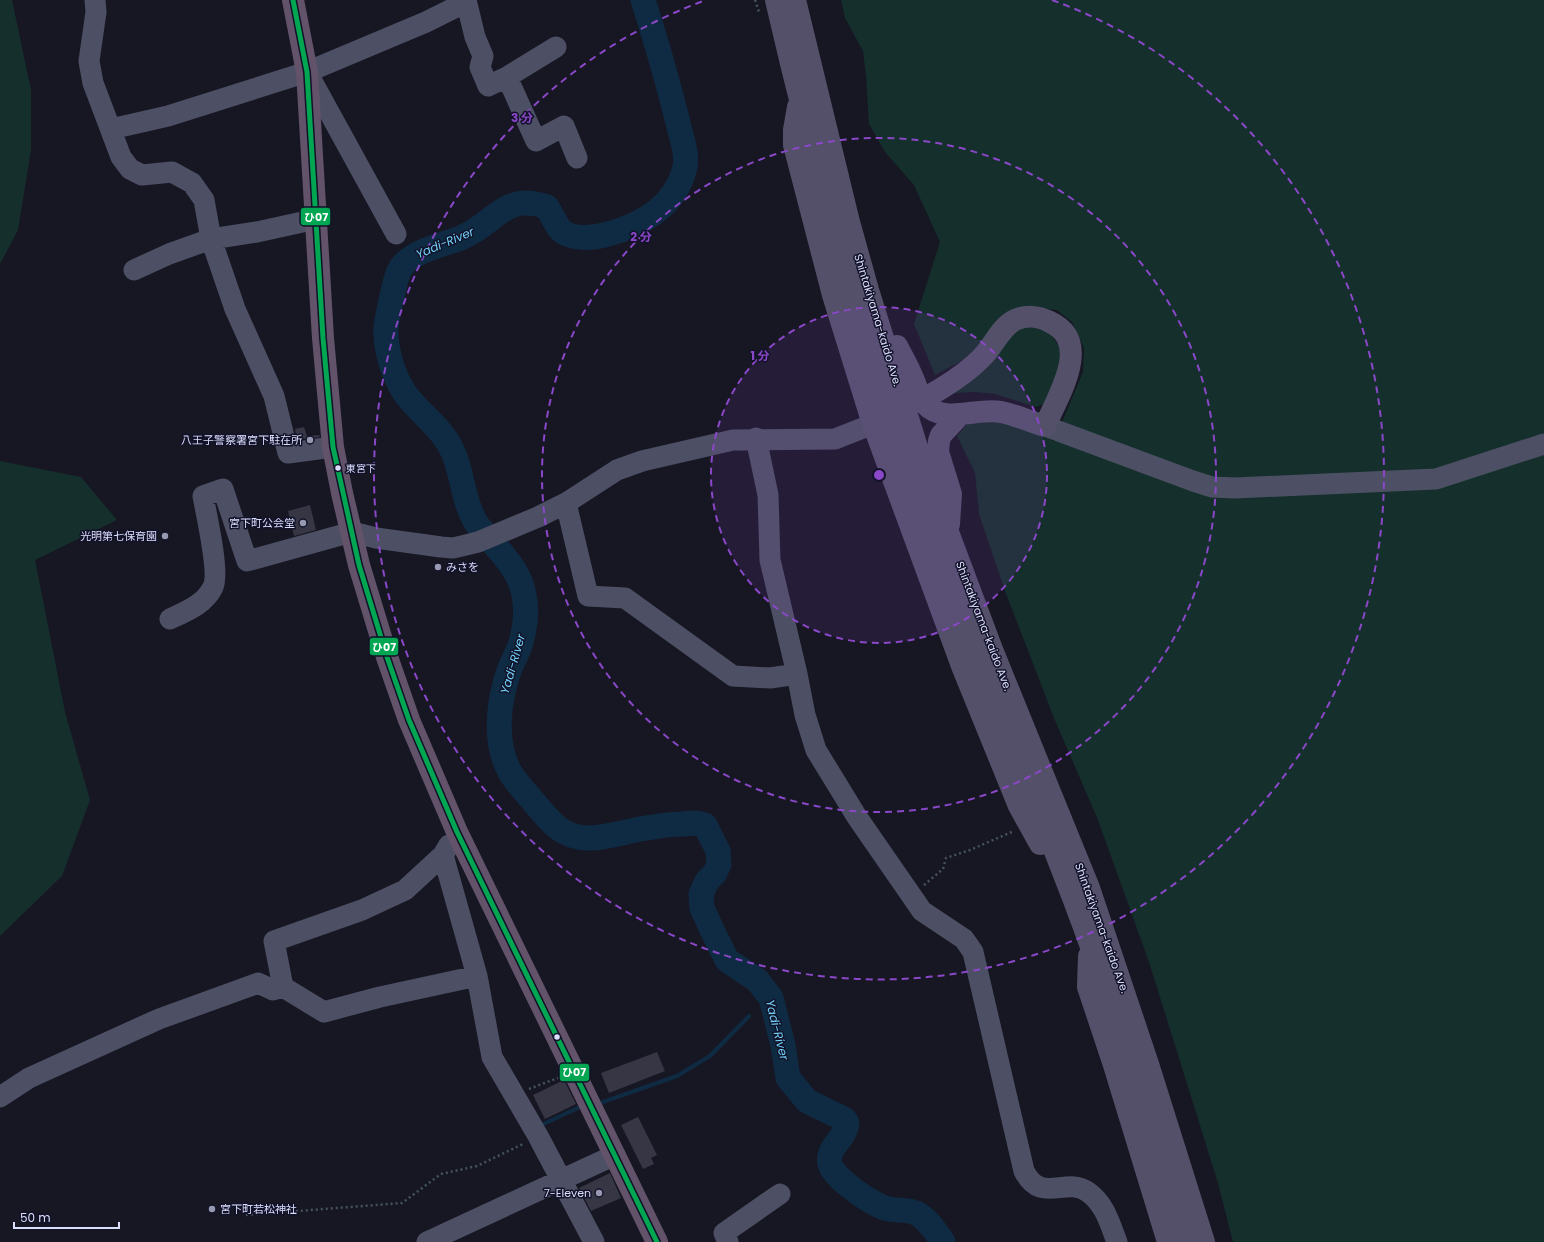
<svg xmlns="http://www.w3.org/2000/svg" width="1544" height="1242" viewBox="0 0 1544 1242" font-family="Poppins,'Noto Sans JP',sans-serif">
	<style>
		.green { fill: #152f2c }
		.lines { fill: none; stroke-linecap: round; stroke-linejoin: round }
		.stream { stroke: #0f2b43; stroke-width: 4 }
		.river { stroke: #0f2b43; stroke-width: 25 }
		.building { fill: #363645 }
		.path { stroke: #45535d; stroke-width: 2.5; stroke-dasharray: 2 3; stroke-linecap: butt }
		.minor { stroke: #4d5064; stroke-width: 21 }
		.major { stroke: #54506a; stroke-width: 22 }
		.highway { stroke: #62536a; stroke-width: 22 }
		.bus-1-casing { stroke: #121229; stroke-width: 8 }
		.bus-1 { stroke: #00a651; stroke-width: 5 }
		.ring { fill: none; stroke: #8a47c8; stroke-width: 2; stroke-dasharray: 7 5 }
		.poi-dot { fill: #9798b1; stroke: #121229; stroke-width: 1.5 }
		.bus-dot { fill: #dcdefd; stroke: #121229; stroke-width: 1.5 }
		.labels { text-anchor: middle; stroke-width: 3; stroke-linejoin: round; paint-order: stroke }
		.bus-label { font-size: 10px; fill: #dcdefd; stroke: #121229; text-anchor: start }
		.street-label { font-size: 11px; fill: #dcdefd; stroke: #121229 }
		.poi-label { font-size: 11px; fill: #dcdefd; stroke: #121229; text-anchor: end }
		.water-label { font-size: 12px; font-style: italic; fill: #70d1f8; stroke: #121229 }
		.centre { fill: #8a47c8; stroke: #121229; stroke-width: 2 }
		.ring-label { font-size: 12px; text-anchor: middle; font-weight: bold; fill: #8a47c8; stroke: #121229; stroke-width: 3; stroke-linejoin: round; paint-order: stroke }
		.line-badge { stroke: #121229; stroke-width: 1.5 }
		.badge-label { font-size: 11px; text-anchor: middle; font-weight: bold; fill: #fff }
	</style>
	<rect width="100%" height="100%" fill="#171724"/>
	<path class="green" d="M0 0H12L31 90V150L18 230 0 264Z
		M841 0H1544V1242H1233L1218 1183 1149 962 1098 820 1054 718 1005 591 979 514 975 473 957 436C961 432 965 425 970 422 993 411 1033 431 1054 441L1083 372 1084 348 1072 322 1057 310 1034 307 967 358 935 375 914 324 940 242 914 185 885 152 869 124 866 76 863 51 845 18Z
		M1031 324 1051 334 1062 351 1063 367 1045 404 1036 407 995 394 976 392 951 393 1010 335Z
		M0 461 81 477 117 520 35 560 65 712 90 800 62 876 0 936Z"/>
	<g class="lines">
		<path class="stream" d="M603 1102 677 1076 710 1056 749 1016
			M539 1126 580 1107"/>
		<path class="river" d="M643 0C656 41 668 82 678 123 681 137 689 156 684 171 674 206 642 225 608 234 595 238 569 241 559 228 555 222 551 214 547 207 505 192 495 223 463 237 444 245 417 249 403 265 396 273 395 285 392 296 390 306 387 317 386 328 385 348 393 375 404 392 416 410 435 422 447 441 463 465 461 497 475 521 478 527 483 531 487 536 502 554 520 571 524 595 527 610 525 628 521 642 519 651 513 660 510 668 498 701 493 743 511 774 517 783 525 792 532 800 540 809 548 820 558 828 583 847 613 834 640 829 654 827 668 824 682 824 691 823 696 822 705 825L718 851 719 864 715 873 707 881 701 894 702 908 714 934 727 960 757 980 771 998 783 1045 788 1078 807 1101 844 1119 847 1123C846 1139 826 1147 830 1164 833 1178 875 1207 889 1209 899 1211 907 1209 916 1213 928 1219 936 1232 943 1242"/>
	</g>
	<path class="building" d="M304 427 307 436 319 435 320 437 297 440 295 429Z
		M310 505 316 530 294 536 288 511Z
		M657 1052 665 1071 609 1093 601 1073Z
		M564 1080 576 1104 545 1119 533 1095Z
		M638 1117 657 1155 651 1158 654 1164 643 1169 621 1125Z
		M610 1173 621 1198 591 1211 579 1188Z"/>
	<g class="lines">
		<path class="path" d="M755 0 759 12
			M924 885 943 869 946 858 970 850 1014 831
			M529 1089 558 1078
			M246 1215 402 1203 441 1174 477 1166 523 1144"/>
		<path class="minor" d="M95 0 96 12 89 61 93 83 121 157 130 169 142 175 172 172 192 183 204 200 211 239 235 309 274 396 288 453 333 447
			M466 0 475 37 483 56 480 67 488 86 507 77 556 47
			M507 77 536 141 564 126 577 158
			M111 129 168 116 307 72
			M396 234 307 72 426 22 454 8 464 0
			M134 270 169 254 211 239 257 232 316 219
			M1045 426 1193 481 1212 487 1235 488 1436 479 1544 444
			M756 438 768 495 770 560 797 674 805 715 816 750 857 817 922 911 964 939 973 952 1024 1171C1041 1205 1066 1176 1088 1192 1105 1204 1110 1224 1117 1242
			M566 503 588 596 625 598 733 676 770 678 797 674
			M170 619C187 611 205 604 213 587 220 573 206 513 203 496L223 489 247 561 352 532 376 538 441 547 453 548 466 545 478 542 538 517 566 503 617 470 642 461 733 440 835 439 873 424
			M449 845 443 855 477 976 492 1057 538 1136 594 1242
			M283 987 324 1012 380 997 477 976
			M0 1097 29 1078 159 1019 258 983 273 990 283 987 274 941 362 910 405 890 443 855
			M427 1242 615 1155
			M728 1242 724 1233 780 1194"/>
		<path class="major" d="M776 0C817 178 866 353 926 525 970 651 1026 773 1073 898 1116 1011 1151 1127 1185 1242
			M795 0 849 222 868 290 921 460 993 652 1089 888 1148 1064 1204 1242
			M798 107 794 130V145L833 295 873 424 962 666 1019 806 1040 844
			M897 346C902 356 908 366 912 376 917 386 918 396 925 404 944 425 977 407 1001 412 1016 415 1031 422 1045 426 1058 396 1093 342 1050 322 1039 316 1026 315 1015 320 1002 326 994 344 985 354 970 371 951 383 932 394
			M949 524 951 494 938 452 939 441 941 435 960 415
			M1089 956 1088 987 1114 1065 1168 1242"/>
		<path class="highway" d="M293 0 307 72 323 338 333 447 342 493 359 565 387 657 409 720 457 832 657 1242"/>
		<defs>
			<path id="bus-1" d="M293 0 307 72 323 338 333 447 359 565 387 657 409 720 457 832 657 1242"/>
		</defs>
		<use href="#bus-1" class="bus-1-casing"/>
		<use href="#bus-1" class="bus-1"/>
	</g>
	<circle cx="879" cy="475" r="168" fill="#8a47c8" fill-opacity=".12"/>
	<g class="ring">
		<circle cx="879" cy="475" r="168"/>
		<circle cx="879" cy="475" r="337"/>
		<path d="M1052 0A505 505 0 1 1 706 0"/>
	</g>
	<g class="poi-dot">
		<circle cx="310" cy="440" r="4"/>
		<circle cx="303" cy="523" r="4"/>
		<circle cx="165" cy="536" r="4"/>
		<circle cx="438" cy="567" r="4"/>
		<circle cx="599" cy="1193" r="4"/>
		<circle cx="212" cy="1209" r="4"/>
	</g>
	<g class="bus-dot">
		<circle cx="338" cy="468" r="3.5"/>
		<circle cx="557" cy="1037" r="3.5"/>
	</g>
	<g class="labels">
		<g class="bus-label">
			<text x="346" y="472">東宮下</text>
		</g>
		<g class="street-label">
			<text transform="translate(878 320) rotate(73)" y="4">Shintakiyama-kaido Ave.</text>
			<text transform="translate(984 626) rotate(69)" y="4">Shintakiyama-kaido Ave.</text>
			<text transform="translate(1102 928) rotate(70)" y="4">Shintakiyama-kaido Ave.</text>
		</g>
		<g class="poi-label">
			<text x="302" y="444">八王子警察署宮下駐在所</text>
			<text x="295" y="527">宮下町公会堂</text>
			<text x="157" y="540">光明第七保育園</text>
			<text x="446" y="571" text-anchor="start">みさを</text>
			<text x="591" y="1197">7-Eleven</text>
			<text x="220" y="1213" text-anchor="start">宮下町若松神社</text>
		</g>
		<g class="water-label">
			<text transform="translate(445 243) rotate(-23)" y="4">Yadi-River</text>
			<text transform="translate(513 664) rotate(-74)" y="4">Yadi-River</text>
			<text transform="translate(777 1030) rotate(76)" y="4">Yadi-River</text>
		</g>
	</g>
	<circle cx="879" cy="475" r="6" class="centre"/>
	<g class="ring-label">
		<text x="522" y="122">3 分</text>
		<text x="641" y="241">2 分</text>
		<text x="760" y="360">1 分</text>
	</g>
	<g class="line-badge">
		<rect x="300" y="207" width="31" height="19" rx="4" fill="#00a651"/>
		<rect x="369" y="637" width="30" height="19" rx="4" fill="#00a651"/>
		<rect x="559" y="1063" width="31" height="19" rx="4" fill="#00a651"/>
	</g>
	<g class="badge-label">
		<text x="316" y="221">ひ07</text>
		<text x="384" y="651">ひ07</text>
		<text x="574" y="1076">ひ07</text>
	</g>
	<path d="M14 1222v6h105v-6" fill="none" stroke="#dcdefd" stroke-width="2"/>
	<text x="20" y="1222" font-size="12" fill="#dcdefd" stroke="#121229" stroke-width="3" paint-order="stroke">50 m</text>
</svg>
